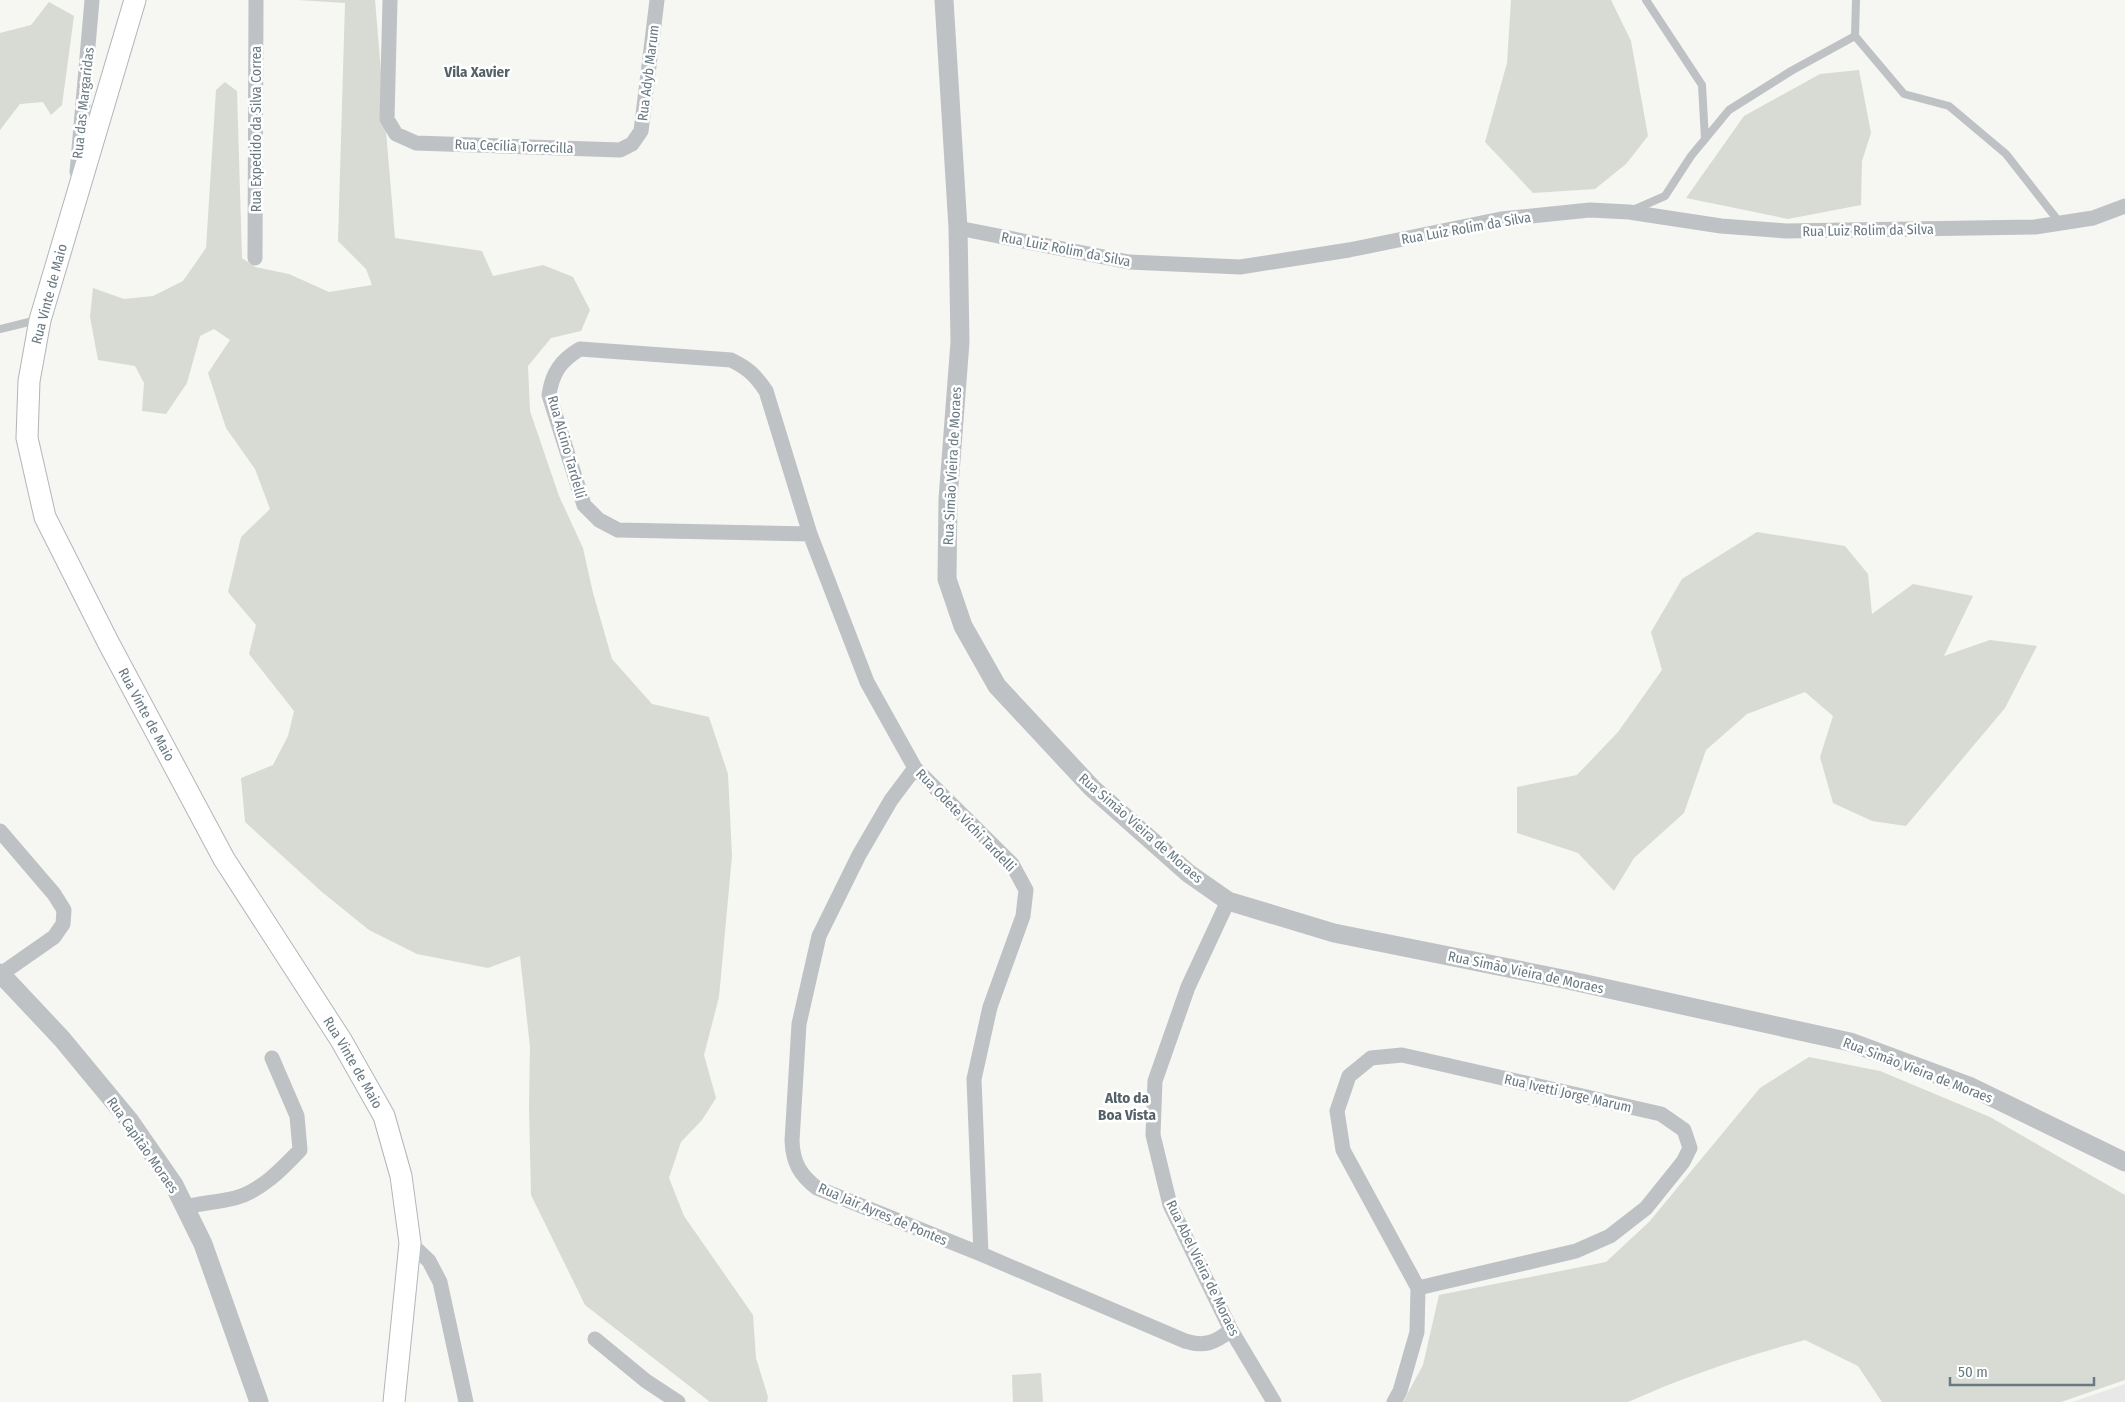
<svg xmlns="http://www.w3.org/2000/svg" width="2125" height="1402" viewBox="0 0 2125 1402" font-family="'Fira Sans Condensed',sans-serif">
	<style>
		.built { fill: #e7e8e7 }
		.green { fill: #d7dbd3 }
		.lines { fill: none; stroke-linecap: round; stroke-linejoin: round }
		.secondary-casing { stroke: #b0b6ba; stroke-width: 23 }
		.service { stroke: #bec2c5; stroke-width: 8 }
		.minor { stroke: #bec2c5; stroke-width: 15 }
		.tertiary { stroke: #bec2c5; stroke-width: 19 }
		.secondary { stroke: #fff; stroke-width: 21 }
		.labels { text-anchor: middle; stroke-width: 5; stroke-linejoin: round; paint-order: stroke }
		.street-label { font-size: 14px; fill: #687982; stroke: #fff }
		.neighbourhood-label { font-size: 15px; font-weight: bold; fill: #556168; stroke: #fff }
	</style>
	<rect width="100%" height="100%" fill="#f6f6f3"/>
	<path class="built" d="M2125 1384V1402H2072Z"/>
	<path class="green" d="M298 0H375L395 238 482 251 493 276 543 265 573 277 590 310 581 331 551 338 528 366 530 411 559 496 583 548 593 593 612 659 652 704 709 717 728 774 732 856 719 997 704 1055 716 1098 702 1120 681 1142 669 1178 684 1216 753 1315 756 1358 768 1397 767 1402H710L585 1305 531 1195 529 1106 530 1047 520 956 488 968 417 954 369 930 322 892 245 822 241 778 273 765 288 736 294 711 249 654 256 625 228 592 241 537 270 509 255 469 226 428 208 373 230 340 214 329 200 336 187 383 166 414 142 411 144 383 135 366 98 360 90 317 93 288 124 299 153 296 183 281 206 248 216 90 225 82 237 91 242 258 255 267 289 274 329 292 372 285 366 269 338 241 345 3Z
		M1511 0H1611L1631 41 1648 136 1626 164 1595 189 1533 193 1485 142 1507 63Z
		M49 2 74 16 62 105 51 115 43 102 20 104 0 130V33L31 25Z
		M1859 70 1871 133 1862 161 1861 205 1788 219 1686 198 1744 116 1820 74Z
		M1757 532 1845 546 1868 574 1872 614 1913 584 1973 596 1944 656 1990 640 2037 646 2005 708 1906 826 1872 821 1833 803 1820 757 1833 716 1805 692 1747 714 1706 750 1684 813 1634 858 1614 891 1578 853 1517 833V787L1577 775 1618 732 1662 670 1651 632 1682 579Z
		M1809 1057 1880 1071 1990 1117 2125 1195V1380L2061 1402H1882L1858 1366 1805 1340C1745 1356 1686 1376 1628 1402H1403L1423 1365 1439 1295 1606 1262 1649 1222 1760 1088Z
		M1041 1373 1043 1402H1013L1012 1375Z"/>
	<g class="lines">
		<defs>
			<g id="secondary">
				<path id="s1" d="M135 0 40 320 29 381 27 438 45 517 108 642 224 859 341 1040 384 1116 401 1176 410 1243 394 1402"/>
			</g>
		</defs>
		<use href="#secondary" class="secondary-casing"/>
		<path class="service" d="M1646 0 1702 85 1705 139
			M1856 0 1855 36 1904 94 1949 106 2006 154 2060 223
			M1633 210 1665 196 1691 156 1729 110 1791 71 1855 36
			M0 329 37 320"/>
		<path class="minor" d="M390 0 387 119 396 134 416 143 620 150 632 144 641 131 657 0
			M77 172 92 0
			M958 228 1129 262 1240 267 1349 250 1501 219 1590 210 1629 212 1721 226 1786 231 2035 227 2093 218 2125 206
			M255 258 256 0
			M810 534 618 530 599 520 584 505 549 395C552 373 561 360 580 349L731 360C748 368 756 376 766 391L810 534 867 682 915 768 1012 864 1026 890 1023 916 990 1007 974 1079 981 1254
			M915 768 891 800 859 855 819 936 799 1024 792 1141C793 1163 800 1175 817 1188L981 1254 1185 1341C1204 1347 1215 1343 1231 1330
			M0 831 54 894 64 910 63 924 54 937 1 974
			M1228 901 1188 987 1155 1081 1153 1135 1170 1205 1231 1330 1274 1402
			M185 1207C201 1203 219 1202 235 1198 261 1191 282 1169 300 1150L297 1116 272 1058
			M410 1243 429 1261 440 1282 466 1402
			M595 1339 646 1381 678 1402
			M1394 1402 1400 1391 1417 1332 1418 1288 1343 1150 1337 1111 1349 1076 1371 1058 1402 1055 1661 1114 1684 1130 1690 1148 1683 1162 1646 1208 1610 1236 1576 1251 1418 1288"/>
		<path class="tertiary" d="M944 0 958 228 960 342 948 499 947 579 963 626 997 686 1092 788 1188 873 1228 901 1334 933 1568 980 1850 1042 1971 1087 2125 1162
			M0 973 62 1039 129 1120 174 1185 203 1244 259 1402"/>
		<use href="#secondary" class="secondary"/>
	</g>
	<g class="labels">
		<g class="street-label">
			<text transform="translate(648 73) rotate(-83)" y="5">Rua Adyb Marum</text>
			<text transform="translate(83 103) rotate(-84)" y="5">Rua das Margaridas</text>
			<text transform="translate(256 129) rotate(-90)" y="5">Rua Expedido da Silva Correa</text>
			<text transform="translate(514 146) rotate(2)" y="5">Rua Cecília Torrecilla</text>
			<text transform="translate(1466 228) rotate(-10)" y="5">Rua Luiz Rolim da Silva</text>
			<text transform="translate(1868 230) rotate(-1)" y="5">Rua Luiz Rolim da Silva</text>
			<text transform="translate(1066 249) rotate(11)" y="5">Rua Luiz Rolim da Silva</text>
			<text transform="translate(49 294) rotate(-75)" y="5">Rua Vinte de Maio</text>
			<text transform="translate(567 447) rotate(74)" y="5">Rua Alcino Tardelli</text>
			<text transform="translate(952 466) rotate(-87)" y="5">Rua Simão Vieira de Moraes</text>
			<text dy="5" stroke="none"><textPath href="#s1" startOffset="756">Rua Vinte de Maio</textPath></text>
			<text transform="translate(966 820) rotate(46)" y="5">Rua Odete Vichi Tardelli</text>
			<text transform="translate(1141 828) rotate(41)" y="5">Rua Simão Vieira de Moraes</text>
			<text transform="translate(1526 972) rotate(12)" y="5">Rua Simão Vieira de Moraes</text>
			<text dy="5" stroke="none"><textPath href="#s1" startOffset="1161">Rua Vinte de Maio</textPath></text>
			<text transform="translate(1918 1070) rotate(21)" y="5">Rua Simão Vieira de Moraes</text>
			<text transform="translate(1568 1093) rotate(13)" y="5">Rua Ivetti Jorge Marum</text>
			<text transform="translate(143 1145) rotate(55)" y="5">Rua Capitão Moraes</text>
			<text transform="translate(883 1214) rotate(23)" y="5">Rua Jair Ayres de Pontes</text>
			<text transform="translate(1203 1268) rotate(64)" y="5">Rua Abel Vieira de Moraes</text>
		</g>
		<g class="neighbourhood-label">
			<text x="477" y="77">Vila Xavier</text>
			<text x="1127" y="1103">Alto da<tspan x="1127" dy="17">Boa Vista</tspan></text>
		</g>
	</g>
	<path d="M1950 1377v8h144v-8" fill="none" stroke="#687982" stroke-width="2.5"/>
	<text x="1958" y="1377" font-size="15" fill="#687982" stroke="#ffffff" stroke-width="4" paint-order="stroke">50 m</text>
</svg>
